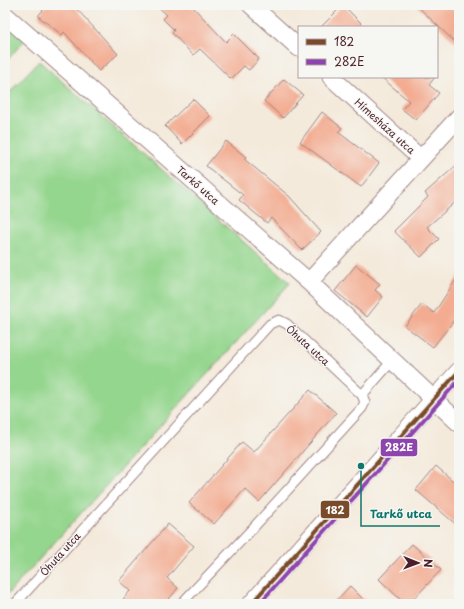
<svg xmlns="http://www.w3.org/2000/svg" width="464" height="609" viewBox="0 0 464 609" font-family="'Playpen Sans',sans-serif">
	<style>
		.green { fill: #94d68e; stroke: #6f7a5c }
		.building { fill: #f3ac91 }
		.lines { fill: none; stroke-linecap: round; stroke-linejoin: round }
		.service-casing { stroke: #9f8483; stroke-width: 11 }
		.minor-casing { stroke: #9f8483; stroke-width: 19 }
		.service { stroke: #fff; stroke-width: 9 }
		.minor { stroke: #fff; stroke-width: 17 }
		.bus-1-casing { stroke: #f6f6f2; stroke-width: 7 }
		.bus-2-casing { stroke: #f6f6f2; stroke-width: 7 }
		.bus-1 { stroke: #7a4b2a; stroke-width: 4 }
		.bus-2 { stroke: #8e44ad; stroke-width: 4 }
		.labels { text-anchor: middle; stroke-width: 3; stroke-linejoin: round; paint-order: stroke }
		.street-label { font-size: 10px; fill: #4a1f2b; stroke: #f6f6f2 }
		.leader { fill: none; stroke: #0f766e; stroke-width: 1.5 }
		.callout-dot { fill: #0f766e; stroke: #f6f6f2; stroke-width: 1.5 }
		.callout-label { font-size: 11px; text-anchor: middle; font-weight: bold; fill: #0f766e; stroke: #f6f6f2; stroke-width: 3; stroke-linejoin: round; paint-order: stroke }
		.line-badge { stroke: #f6f6f2; stroke-width: 1.5 }
		.badge-label { font-size: 11px; text-anchor: middle; font-weight: bold; fill: #fff }
	</style>
	<rect width="100%" height="100%" fill="#f6f6f2"/>
	<filter id="ink" filterUnits="userSpaceOnUse"><feTurbulence type="fractalNoise" baseFrequency=".025" numOctaves="2"/><feDisplacementMap in="SourceGraphic" scale="8" xChannelSelector="R" yChannelSelector="G"/><feConvolveMatrix kernelMatrix="1 2 1 2 8 2 1 2 1" color-interpolation-filters="sRGB"/></filter>
	<filter id="wash" filterUnits="userSpaceOnUse"><feTurbulence type="fractalNoise" baseFrequency=".012" numOctaves="4" result="noise"/><feDisplacementMap in="SourceGraphic" scale="16" xChannelSelector="R" yChannelSelector="G"/><feGaussianBlur stdDeviation="0.9" result="paint"/><feColorMatrix in="noise" values="0 0 0 0 0 0 0 0 0 0 0 0 0 0 0 0 0 1.4 0 .05"/><feComposite in="paint" operator="in"/></filter>
	<g filter="url(#wash)">
		<rect width="100%" height="100%" fill="#f4eadb"/>
		<path class="green" d="M5 20 26 38 5 63Z
			M39 61 290 283 5 597V97Z"/>
		<g id="blocks">
			<path class="building" d="M47 5H73L118 54 99 71 64 32 62 35 38 16Z
				M156 5H191L226 42 234 34 259 59 249 70 244 66 231 79 200 49 193 55 172 33 174 30 163 19 167 15Z
				M343 5 365 27H321Z
				M416 5H459V46Z
				M381 77H435L429 85 439 93 416 120 402 109 409 101Z
				M284 79 303 95 283 118 264 101Z
				M193 99 210 116 182 144 165 126Z
				M322 112 342 128 338 132 379 163 361 187 300 142Z
				M226 141 246 157 244 159 289 196 321 232 302 250 271 218 267 223 239 200 243 195 206 166Z
				M459 163V199L427 227 439 239 421 257 394 231 428 197 425 193Z
				M356 265 380 284 375 290 383 297 367 317 335 291Z
				M459 275V314L433 347 405 326 422 304 434 313Z
				M310 390 336 413 259 502 245 489 214 524 189 503 242 442 254 452Z
				M436 466 459 486V527L416 490Z
				M168 524 194 546 167 578 178 588 165 604H119L130 591 119 581Z
				M412 544 441 570 409 604H405L379 579Z
				M350 586 368 604H333Z"/>
		</g>
	</g>
	<g filter="url(#ink)">
		<use href="#blocks" fill-opacity="0" stroke="#9f8483" stroke-width="1"/>
		<g class="lines">
			<defs>
				<path id="service" d="M362 395 392 361
					M15 604 270 324 279 320 287 324 362 395 365 402 362 408 253 528 181 604"/>
				<path id="minor" d="M251 5 299 48
					M5 15 309 282 459 423
					M331 77 421 159
					M309 282 459 117
					M251 604 459 371"/>
			</defs>
			<use href="#service" class="service-casing"/>
			<use href="#minor" class="minor-casing"/>
			<use href="#service" class="service"/>
			<use href="#minor" class="minor"/>
			<defs>
				<path id="bus-1" d="M251 604 459 371"/>
				<path id="bus-2" d="M259 604 459 380"/>
			</defs>
			<use href="#bus-1" class="bus-1-casing"/>
			<use href="#bus-2" class="bus-2-casing"/>
			<use href="#bus-1" class="bus-1"/>
			<use href="#bus-2" class="bus-2"/>
		</g>
	</g>
	<g class="labels">
		<g class="street-label">
			<text transform="translate(385 126) rotate(42)" y="4">Hímesháza utca</text>
			<text transform="translate(198 185) rotate(41)" y="4">Tarkő utca</text>
			<text transform="translate(308 345) rotate(42)" y="4">Óhuta utca</text>
			<text transform="translate(60 554) rotate(-48)" y="4">Óhuta utca</text>
		</g>
	</g>
	<path class="leader" d="M361 466L361 526H440"/>
	<circle class="callout-dot" cx="361" cy="466" r="4"/>
	<g class="callout-label">
		<text x="401" y="518">Tarkő utca</text>
	</g>
	<g class="line-badge">
		<rect x="380" y="438" width="38" height="19" rx="4" fill="#8e44ad"/>
		<rect x="320" y="500" width="30" height="19" rx="4" fill="#7a4b2a"/>
	</g>
	<g class="badge-label">
		<text x="399" y="451">282E</text>
		<text x="335" y="514">182</text>
	</g>
	<rect width="464" height="609" fill="none" stroke="#f6f6f2" stroke-width="20"/>
	<rect x="298" y="26" width="140" height="52" fill="#f6f6f2" stroke="#b1a0a2"/>
	<rect x="306" y="39" width="20" height="6" fill="#7a4b2a" stroke="#b1a0a2"/>
	<text x="334" y="46" font-size="12" fill="#4a1f2b">182</text>
	<rect x="306" y="59" width="20" height="6" fill="#8e44ad" stroke="#b1a0a2"/>
	<text x="334" y="66" font-size="12" fill="#4a1f2b">282E</text>
	<g transform="translate(418 563) rotate(91)" stroke="#f6f6f2" stroke-width="3" paint-order="stroke">
	<path d="M0-3L7 15L0 10L-7 15Z" fill="#4a1f2b"/>
	<text y="-6" font-size="11" font-weight="bold" text-anchor="middle" fill="#4a1f2b">N</text>
	</g>
</svg>
